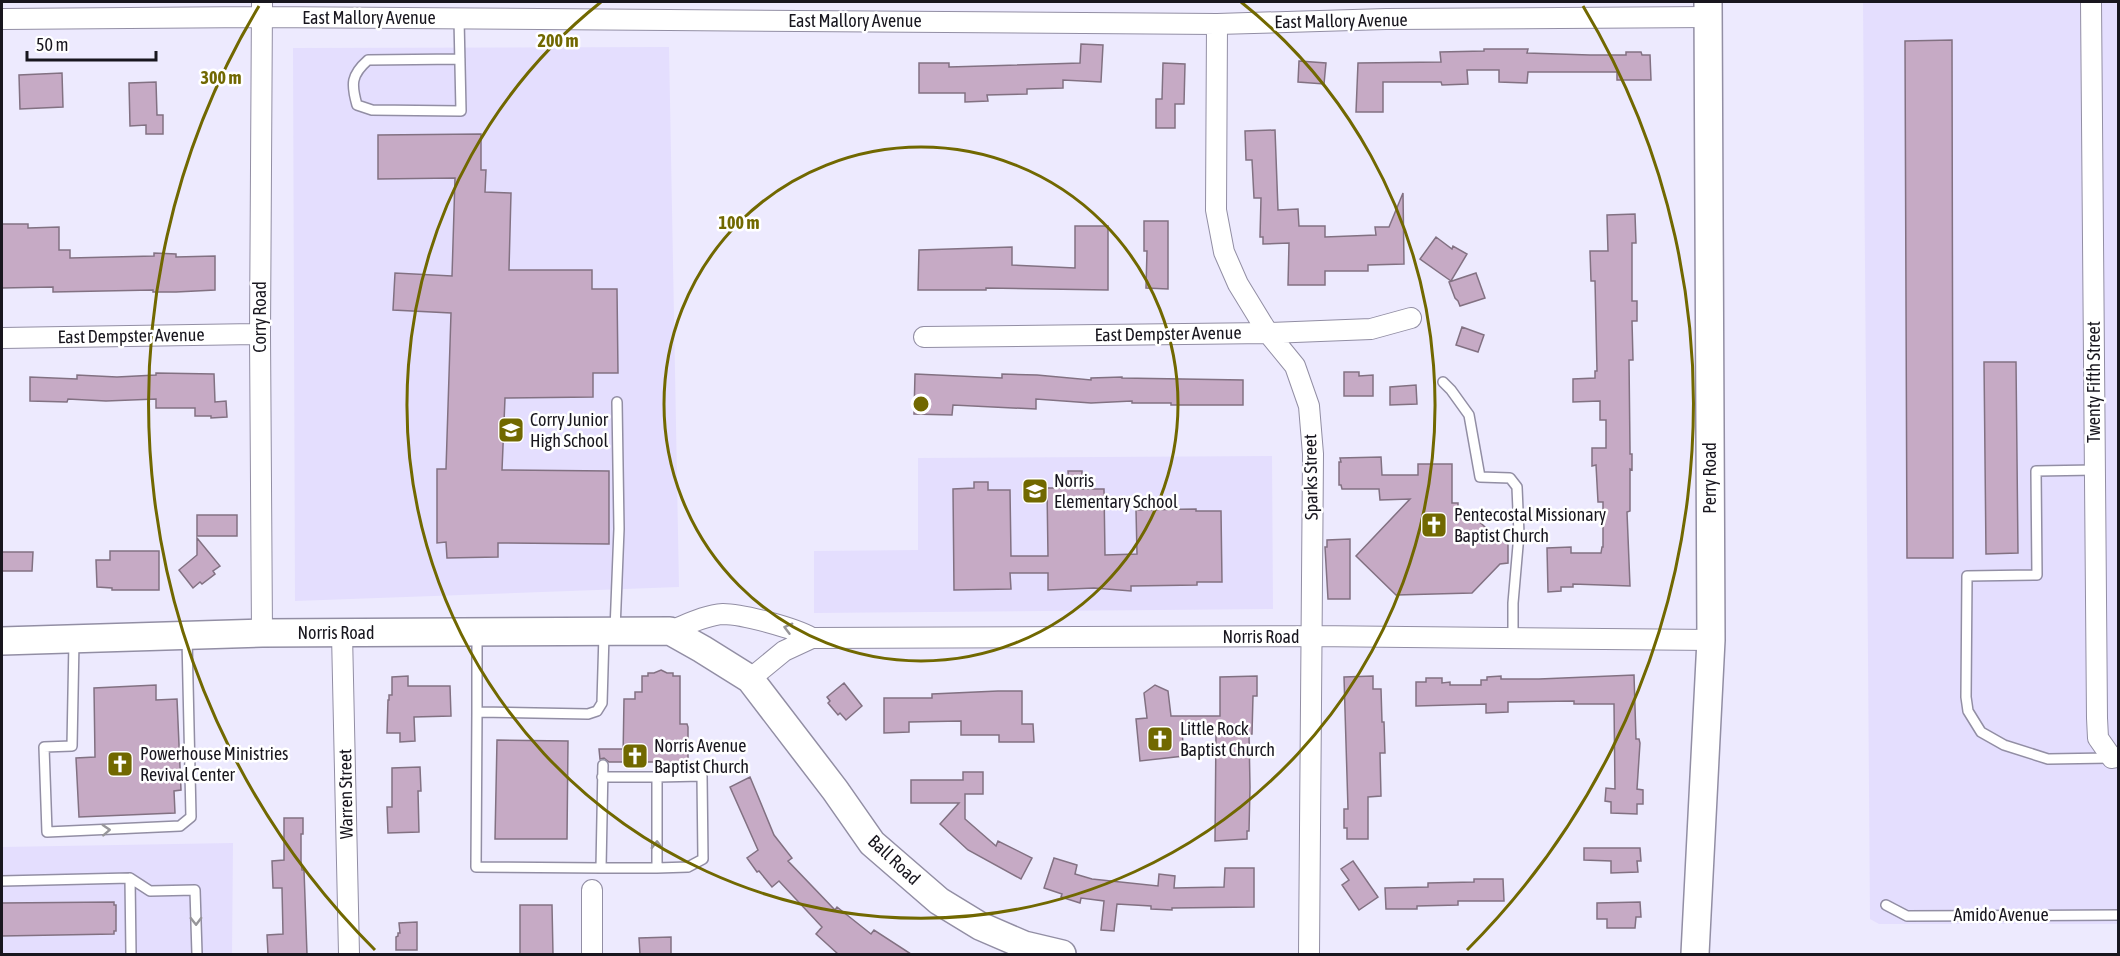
<svg xmlns="http://www.w3.org/2000/svg" width="2120" height="956" viewBox="0 0 2120 956" font-family="'Asap Condensed',sans-serif">
	<style>
		.built { fill: #e4defe }
		.building { fill: #c6aac5; stroke: #827182; stroke-width: 1.5 }
		.lines { fill: none; stroke-linecap: round; stroke-linejoin: round }
		.lane-casing { stroke: #928ea4; stroke-width: 12 }
		.street-casing { stroke: #928ea4; stroke-width: 22 }
		.secondary-casing { stroke: #928ea4; stroke-width: 30 }
		.lane { stroke: #fff; stroke-width: 9 }
		.street { stroke: #fff; stroke-width: 20 }
		.secondary { stroke: #fff; stroke-width: 27 }
		.oneway { stroke: #97969a }
		.ring { fill: none; stroke: #716800; stroke-width: 3 }
		.labels { text-anchor: middle; stroke-width: 5; stroke-linejoin: round; paint-order: stroke }
		.street-label { font-size: 18px; fill: #18161e; stroke: #fff }
		.poi-label { font-size: 18px; fill: #18161e; stroke: #fff; text-anchor: start }
		.centre { fill: #716800; stroke: #fff; stroke-width: 3 }
		.ring-label { font-size: 18px; text-anchor: middle; font-weight: bold; fill: #716800; stroke: #fff; stroke-width: 5; stroke-linejoin: round; paint-order: stroke }
	</style>
	<rect width="100%" height="100%" fill="#edeafe"/>
	<path class="built" d="M1863 2H2118V924H1879L1870 919Z
		M669 47 679 587 295 601 293 48Z
		M1272 456 1273 609 814 613V551L918 550V458Z
		M233 843 232 954H2V847Z"/>
	<path class="building" d="M1952 40 1953 558H1907L1905 41Z
		M1081 44 1103 45 1101 82 1063 80V88L1027 89V94L987 95 988 101 965 102V93H919V63H949V67L1080 63Z
		M1484 49H1528L1527 53 1590 55H1626V52H1641L1642 55H1650L1651 80H1617V72H1528L1527 83 1499 82V70H1467L1468 84 1442 85 1441 82H1383V112H1356L1358 63 1441 62 1440 52 1484 51Z
		M1299 61 1326 63 1324 84 1298 82Z
		M1163 63 1185 64 1184 104H1175V128H1156V99H1162Z
		M62 73 63 107 20 109 19 75Z
		M156 82 157 115H163V134H146V125L130 126 129 83Z
		M1275 130 1278 210 1298 209 1299 226H1325V237L1376 235 1375 227H1389L1403 193 1404 264 1368 265V271H1325V285H1288L1289 243 1263 244V237H1260L1261 198H1254L1252 160H1246L1245 131Z
		M481 134V170H486L485 192 511 193 509 270H592V289H617L618 373H593V397L505 398 502 470 609 471V544L498 543V557L447 558 446 542 437 543V469H446L451 313 393 310 395 273 452 276 455 178 378 179V135Z
		M1635 214 1636 243H1632V301H1637V321H1632L1633 360H1629L1630 449V454H1632V470L1630 469V511L1627 512 1630 586 1573 584V587H1561V591L1548 592 1547 548 1571 547V553H1601L1602 547H1603V502H1598L1596 465 1592 466V448H1606V420H1600V401L1573 402V379L1595 378V371H1597L1595 281H1591L1590 251H1608L1607 215Z
		M1144 221H1168V289L1146 288 1147 251H1144Z
		M2 224H28V228L59 227V250H70V258L154 256V253L176 254V257L215 256V290L176 292H153V290L53 292V287L2 288Z
		M1075 226H1108V290L986 288V290H918L919 250 1012 247V265L1075 268Z
		M1436 237 1452 249 1453 246 1467 254 1451 281 1420 259Z
		M1476 273 1485 298 1460 306 1458 301 1455 298 1449 282Z
		M1462 327 1484 335 1478 352 1456 345Z
		M1984 362H2016L2018 553 1986 554Z
		M1344 372H1359V376L1373 375V396H1344Z
		M156 373 214 374 215 402 226 401 227 417 211 418V416H195V408H156V399L106 401 68 399 67 402 30 401V377L77 379V375L117 377 156 375Z
		M915 374 1002 378V374L1037 375 1091 380V378L1122 377V378L1243 380V405H1171V403H1132V401L1091 403 1036 399V409L953 405 952 415 914 414Z
		M1416 385 1417 404 1390 405V387Z
		M1381 457 1382 475H1418V464H1452V503H1458V513H1470L1500 541H1508V563L1500 564 1472 593 1396 595 1356 556 1410 499 1380 500 1379 489H1342L1341 485H1339V462H1341L1340 458Z
		M1068 471H1082V489H1104L1105 555 1137 554 1136 510 1196 509V511H1221L1222 582H1197V585L1131 586V591L1094 588 1048 590V573H1010L1011 589 954 590 953 489 974 488V482H988V490H1010L1011 556H1048L1047 488H1069Z
		M197 515H237V536H197Z
		M197 538 220 566 213 571 215 574 202 584 200 582 193 588 179 570 197 555Z
		M1350 539V599H1328L1325 547H1327V540Z
		M110 551H159V590H112V588L97 587 96 560H110Z
		M2 552H33L32 571H2Z
		M661 670 667 673H673V676H680V724H687L688 727V762H609L604 758 600 759 599 749H623V758L624 699H635V692H642V676H648V673H654Z
		M1634 675 1636 739H1639L1640 743 1637 789 1643 790V804H1637V814L1611 813V802L1605 801 1606 788 1615 789 1614 704H1574V701L1508 702V712L1486 713V704L1416 706V682H1426V678H1442V683L1450 682V685H1481V680H1487V677L1501 676V679H1539Z
		M408 676V686H450L451 716 414 717 415 741 400 742V733H387L388 700H389V695H392V677Z
		M1257 676V696H1253L1252 734H1249L1250 787 1249 831H1247V839L1215 841 1216 731H1182L1184 756 1140 761 1136 719 1147 718 1144 693 1155 685 1168 691 1171 716H1220V677Z
		M1373 676V689H1381L1382 722H1384L1385 753H1380L1381 796 1368 797V839H1347V828H1344V809H1348L1344 677Z
		M844 683 862 706 846 720 840 713 838 715 828 703 830 701 827 697Z
		M156 685V700L177 699 181 790 174 791 175 813 79 817 76 758 95 757 94 688Z
		M998 691H1022V724H1033L1034 742H999V735H961V721L909 722V732L884 733V698H932V694Z
		M497 740 568 741 567 839H495Z
		M420 767 421 791H418L419 832 388 833 387 807H392V768Z
		M963 772H983V794H965V819L996 846 998 841 1032 858 1021 879 968 850 940 824 959 803H911V780H963Z
		M750 777 774 835 792 858 788 861 835 910 837 907 871 934 874 930 911 954H838L816 934 822 927 779 881 772 887 759 871 757 872 747 858 758 850 730 787Z
		M284 818H303V834H301V861L302 870H304L307 954H268L267 935 283 934 282 888H273L272 861 284 860Z
		M1584 848H1640L1641 861H1637L1638 872 1611 873V861L1584 860Z
		M1054 858 1077 865 1075 874 1092 879 1158 886 1159 874 1175 876 1174 888 1224 887 1225 868H1254V907L1172 908V910L1151 909V906L1117 904 1114 931 1101 930 1104 901 1081 898 1080 903 1061 897 1062 894 1044 888Z
		M1353 861 1378 897 1359 910 1342 885 1349 880 1341 869Z
		M1474 879H1503L1504 901H1458V905L1417 906V909H1386L1385 888 1428 887V883L1474 882Z
		M114 902V905H116V931H114V934L2 936V903Z
		M1640 902 1641 917H1636L1635 928H1607V919H1597V903Z
		M520 905H552L553 954H520Z
		M417 922V950H396V937L398 936V933H400L399 923Z
		M671 937V954H640L639 938Z"/>
	<g class="lines">
		<defs>
			<path id="lane" d="M459 19 461 111 372 110 357 105C351 84 351 75 368 60L460 59
				M1443 382 1451 390 1469 415 1480 477 1510 478 1517 487 1519 534 1513 603V638
				M2095 470 2036 471 2037 575 1967 576 1966 697 1968 711 1981 732 2004 745 2048 759 2110 758
				M615 630 619 529 617 402
				M477 635V712L588 714 597 711 602 703 604 634
				M74 641 72 746 44 747 47 832 180 826 191 817 187 638
				M477 712 476 867 601 868 603 765
				M601 868H657V777H602
				M657 868 688 867 703 859 702 776 657 777
				M130 878 150 891 195 890 197 954
				M2 881 130 878 131 954
				M1886 905 1907 916 2118 915"/>
			<path id="street" d="M262 2 260 334 262 633
				M2091 2 2097 718 2098 738 2112 758 2118 757
				M2 19 262 17 1217 24 1386 19 1709 17
				M1217 24 1216 210 1224 252 1238 284 1268 333 1295 366 1309 406 1313 454 1309 954
				M924 337 1268 333 1371 329 1411 318
				M2 338 260 334
				M670 631C686 625 705 615 723 614 742 614 795 628 812 638L784 651 750 679
				M342 634 349 954
				M812 638 1311 636 1711 640
				M592 890V954"/>
			<path id="secondary" d="M2 641 262 633 670 631 702 649 750 679 835 790 872 843 939 901 980 926 1024 945 1062 954
				M1695 954 1711 640 1708 2"/>
		</defs>
		<use href="#lane" class="lane-casing"/>
		<use href="#street" class="street-casing"/>
		<use href="#secondary" class="secondary-casing"/>
		<use href="#lane" class="lane"/>
		<use href="#street" class="street"/>
		<use href="#secondary" class="secondary"/>
	</g>
	<defs><path id="oneway-chevron" d="M-2-3.5L2.5 0L-2 3.5" fill="none" stroke-width="1.6" stroke-linecap="round" stroke-linejoin="round" transform="scale(1.5)"/></defs>
	<g class="oneway">
		<use href="#oneway-chevron" transform="translate(788 628) rotate(-165)"/>
		<use href="#oneway-chevron" transform="translate(106 830) rotate(-3)"/>
		<use href="#oneway-chevron" transform="translate(657 845) rotate(-90)"/>
		<use href="#oneway-chevron" transform="translate(196 921) rotate(89)"/>
	</g>
	<g class="ring">
		<circle cx="921" cy="404" r="257"/>
		<path d="M1241 2A514 514 0 1 1 601 2"/>
		<path d="M375 950A772 772 0 0 1 259 6M1583 6A772 772 0 0 1 1467 950"/>
	</g>
	<defs>
		<symbol id="school-square" viewBox="-11 -11 22 22"><rect x="-9" y="-9" width="18" height="18" rx="4" fill="#716800" stroke="#fff"/><path d="M0-5L7-2L0 1L-7-2ZM-4 1L0 2.5L4 1V4Q0 6-4 4Z" fill="#fff"/></symbol>
		<symbol id="church-square" viewBox="-11 -11 22 22"><rect x="-9" y="-9" width="18" height="18" rx="4" fill="#716800" stroke="#fff"/><path d="M-1.2-6h2.4v3.5h3.3v2.4h-3.3V6h-2.4V-.1h-3.3v-2.4h3.3Z" fill="#fff"/></symbol>
	</defs>
	<g fill-rule="evenodd">
		<use href="#school-square" x="496" y="415" width="30" height="30"/>
		<use href="#school-square" x="1020" y="476" width="30" height="30"/>
		<use href="#church-square" x="1419" y="510" width="30" height="30"/>
		<use href="#church-square" x="1145" y="724" width="30" height="30"/>
		<use href="#church-square" x="620" y="741" width="30" height="30"/>
		<use href="#church-square" x="105" y="749" width="30" height="30"/>
	</g>
	<g class="labels">
		<g class="street-label">
			<text x="369" y="24">East Mallory Avenue</text>
			<text x="855" y="27">East Mallory Avenue</text>
			<text transform="translate(1341 21) rotate(-1)" y="6">East Mallory Avenue</text>
			<text transform="translate(260 317) rotate(-90)" y="6">Corry Road</text>
			<text transform="translate(1168 334) rotate(-1)" y="6">East Dempster Avenue</text>
			<text transform="translate(131 336) rotate(-1)" y="6">East Dempster Avenue</text>
			<text transform="translate(2094 382) rotate(-90)" y="6">Twenty Fifth Street</text>
			<text transform="translate(1311 477) rotate(-91)" y="6">Sparks Street</text>
			<text transform="translate(1710 478) rotate(-90)" y="6">Perry Road</text>
			<text x="336" y="639">Norris Road</text>
			<text x="1261" y="643">Norris Road</text>
			<text transform="translate(346 794) rotate(-91)" y="6">Warren Street</text>
			<text transform="translate(894 860) rotate(43)" y="6">Ball Road</text>
			<text x="2001" y="921">Amido Avenue</text>
		</g>
		<g class="poi-label">
			<text x="530" y="426">Corry Junior<tspan x="530" dy="21">High School</tspan></text>
			<text x="1054" y="487">Norris<tspan x="1054" dy="21">Elementary School</tspan></text>
			<text x="1454" y="521">Pentecostal Missionary<tspan x="1454" dy="21">Baptist Church</tspan></text>
			<text x="1180" y="735">Little Rock<tspan x="1180" dy="21">Baptist Church</tspan></text>
			<text x="654" y="752">Norris Avenue<tspan x="654" dy="21">Baptist Church</tspan></text>
			<text x="140" y="760">Powerhouse Ministries<tspan x="140" dy="21">Revival Center</tspan></text>
		</g>
	</g>
	<circle cx="921" cy="404" r="9" class="centre"/>
	<g class="ring-label">
		<text x="558" y="47">200 m</text>
		<text x="221" y="84">300 m</text>
		<text x="739" y="229">100 m</text>
	</g>
	<rect width="2120" height="956" fill="none" stroke="#18161e" stroke-width="6"/>
	<path d="M27 51v9h129v-9" fill="none" stroke="#18161e" stroke-width="3"/>
	<text x="36" y="51" font-size="18" fill="#18161e" stroke="#ffffff" stroke-width="4.5" paint-order="stroke">50 m</text>
</svg>
